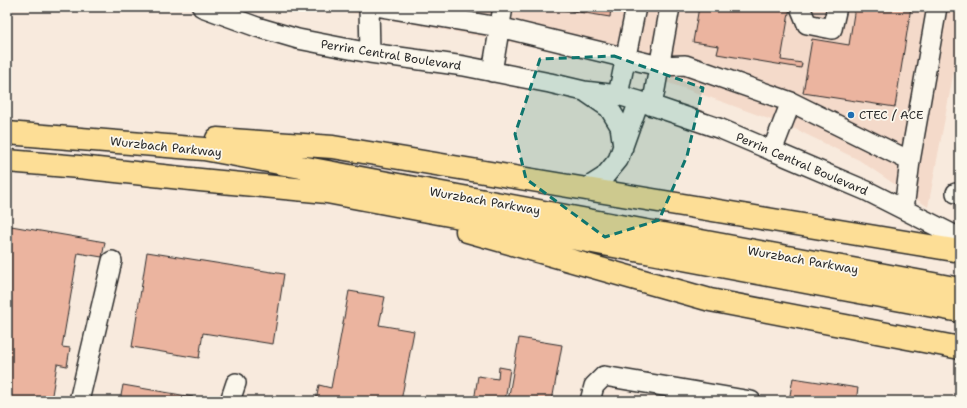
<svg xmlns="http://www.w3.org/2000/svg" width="967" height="408" viewBox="0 0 967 408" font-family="'Shantell Sans',sans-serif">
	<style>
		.built { fill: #f4daca }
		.building { fill: #ebb49f; stroke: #2b2b2b }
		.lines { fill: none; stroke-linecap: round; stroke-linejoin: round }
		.minor-casing { stroke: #2b2b2b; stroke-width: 22 }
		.highway-casing { stroke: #2b2b2b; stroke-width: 25 }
		.minor { stroke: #fbf7ec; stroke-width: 19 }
		.highway { stroke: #fdde96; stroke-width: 22 }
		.marked { fill: #0f766e; fill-opacity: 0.2; stroke: #0f766e; stroke-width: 3; stroke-dasharray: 8 5; stroke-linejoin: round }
		.poi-dot { fill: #1f6fb2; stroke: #fbf7ec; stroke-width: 1.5 }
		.labels { text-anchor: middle; stroke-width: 3.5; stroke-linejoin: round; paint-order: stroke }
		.street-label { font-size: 12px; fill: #2b2b2b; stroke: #fbf7ec }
		.poi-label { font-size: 12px; fill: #2b2b2b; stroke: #fbf7ec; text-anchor: start }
	</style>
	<rect width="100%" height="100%" fill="#f8eadd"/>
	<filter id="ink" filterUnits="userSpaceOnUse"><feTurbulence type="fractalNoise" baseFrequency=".025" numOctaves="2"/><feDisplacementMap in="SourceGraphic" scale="8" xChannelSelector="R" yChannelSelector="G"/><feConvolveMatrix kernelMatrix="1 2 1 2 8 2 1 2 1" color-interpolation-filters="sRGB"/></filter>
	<g filter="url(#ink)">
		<path class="built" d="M343 7H960V39L928 207 859 160 793 128 720 101 643 74 558 51 342 11Z"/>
		<path class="building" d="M547 7H611L610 17Z
			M699 7H790L781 60 802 63 801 68 717 54 719 46 693 42Z
			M855 7H911L895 107 803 93 812 39 849 45Z
			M11 226 105 242 102 257 78 253 62 347 70 348 67 366 57 364 51 401H7V252Z
			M147 252 284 274 273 344 203 333 199 358 132 347Z
			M349 291 385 297 379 325 414 331 401 401H316L319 385 331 388Z
			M519 338 562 345 552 401H508Z
			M499 367 510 369 505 401H474L478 376 498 379Z
			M793 378 858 388 856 401H789Z
			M123 385 193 397 192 401H120Z"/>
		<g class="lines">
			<defs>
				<path id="minor" d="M202 7 257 27 298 39 370 53 464 66 550 83 584 91 618 95 639 101 721 129 867 191 960 238
					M369 7 370 53
					M381 7 499 27 659 66 685 65 791 102 910 161
					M800 7 807 24 832 29 837 7
					M492 72 503 7
					M587 93 609 108 620 126 623 147
					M618 95 636 7
					M652 106 670 7
					M772 151 791 102
					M585 189 604 177 618 160 639 101
					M956 193 960 194
					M904 209 910 161 937 7
					M79 401 112 261
					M230 401 236 383
					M590 401 594 386 604 376 751 401"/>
				<path id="highway" d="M7 133 204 149 960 289
					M217 139 333 147 960 251
					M7 161 79 167 200 180 327 192 960 311
					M467 231 710 300 960 348"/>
			</defs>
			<use href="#minor" class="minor-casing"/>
			<use href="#highway" class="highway-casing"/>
			<use href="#minor" class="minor"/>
			<use href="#highway" class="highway"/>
		</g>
	</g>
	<path class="marked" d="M614 56 703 88 687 156 659 220 605 237 526 179 515 134 540 59Z"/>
	<circle class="poi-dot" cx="851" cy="115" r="4"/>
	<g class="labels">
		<g class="street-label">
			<text transform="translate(391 55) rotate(9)" y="4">Perrin Central Boulevard</text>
			<text transform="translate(166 147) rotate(6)" y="4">Wurzbach Parkway</text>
			<text transform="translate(802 164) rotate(23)" y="4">Perrin Central Boulevard</text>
			<text transform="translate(485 201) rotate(10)" y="4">Wurzbach Parkway</text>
			<text transform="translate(803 260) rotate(10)" y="4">Wurzbach Parkway</text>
		</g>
		<g class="poi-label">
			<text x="859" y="119">CTEC / ACE</text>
		</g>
	</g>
	<rect width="967" height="408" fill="none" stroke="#fbf7ec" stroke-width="24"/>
	<rect x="12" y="12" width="943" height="384" fill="none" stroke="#2b2b2b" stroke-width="1.5" filter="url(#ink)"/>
</svg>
